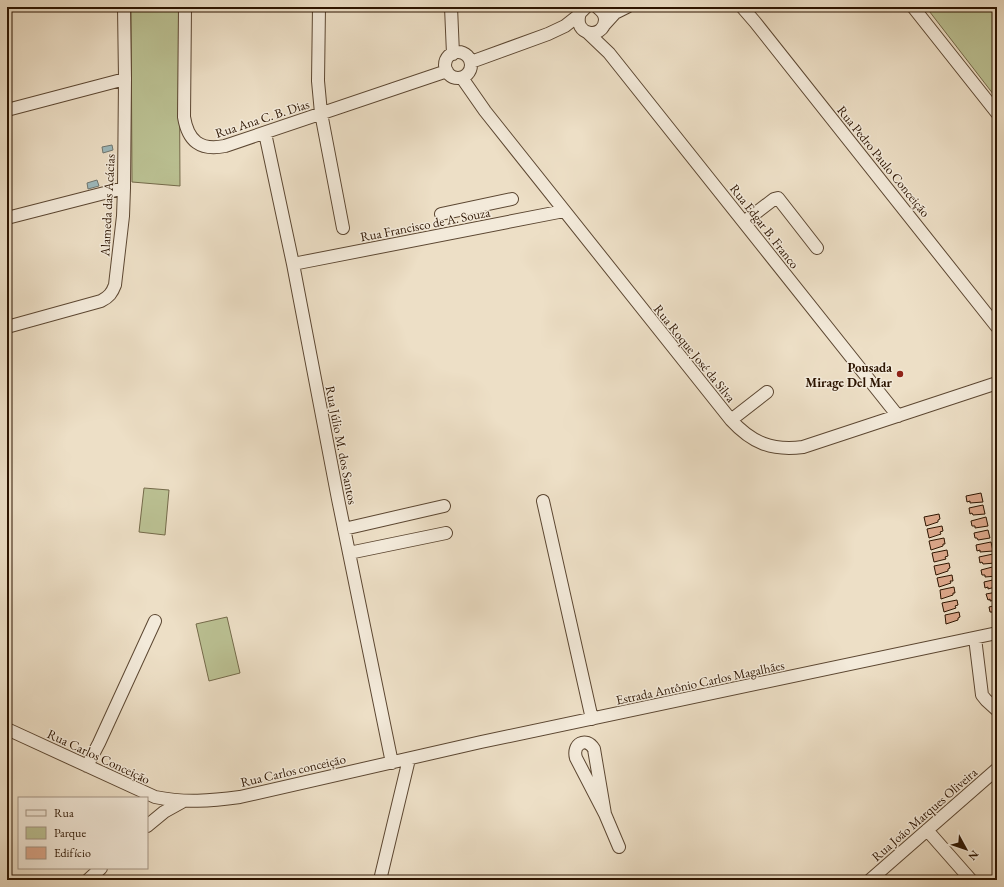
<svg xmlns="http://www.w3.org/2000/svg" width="1004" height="887" viewBox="0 0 1004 887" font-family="'EB Garamond',serif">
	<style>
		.green { fill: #bbc193; stroke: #746a4a }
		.water { fill: #9dbabe; stroke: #707872 }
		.building { fill: #dda88b; stroke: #2c1400 }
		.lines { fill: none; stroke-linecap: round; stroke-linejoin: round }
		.minor-casing { stroke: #5c4732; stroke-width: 14 }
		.minor { stroke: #f3eada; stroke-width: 12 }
		.poi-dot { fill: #8f2418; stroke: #f3eada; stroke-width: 1.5 }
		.labels { text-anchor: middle; stroke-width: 3; stroke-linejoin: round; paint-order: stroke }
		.street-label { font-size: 13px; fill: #2c1400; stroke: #f3eada }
		.poi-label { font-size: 13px; font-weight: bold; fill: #2c1400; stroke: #f3eada; text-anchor: end }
	</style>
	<rect width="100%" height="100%" fill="#eddfc6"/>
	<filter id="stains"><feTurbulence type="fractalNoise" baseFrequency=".005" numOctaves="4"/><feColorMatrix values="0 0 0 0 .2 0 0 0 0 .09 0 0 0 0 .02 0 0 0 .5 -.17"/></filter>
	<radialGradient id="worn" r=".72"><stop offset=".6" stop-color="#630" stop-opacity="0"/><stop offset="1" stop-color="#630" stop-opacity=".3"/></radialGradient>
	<path class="green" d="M131 7H179L180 186 132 182Z
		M926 7H997V99Z
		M144 488 169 490 165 535 139 532Z
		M227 617 240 673 209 681 196 624Z"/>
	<path class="water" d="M112 145 113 150 103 153 102 147Z
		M97 180 99 186 88 189 87 183Z"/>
	<path class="building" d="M981 493 983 502 970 503V501L967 502 966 496Z
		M983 505 985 514 973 515 972 513 970 514 969 508Z
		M939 514 940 519 938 520V522L926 526 924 517Z
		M986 517 988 526 975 528V526H972L971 521Z
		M942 526 943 531 940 532 941 534 929 538 927 529Z
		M988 530 990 538 978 540 977 538H975L974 533Z
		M944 538 945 544H943V546L931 550 929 541Z
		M991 542 993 551 980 552V550L977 551 976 545Z
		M947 550 948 556 945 557 946 559 934 562 932 553Z
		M993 554 995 563 983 564 982 562 980 563 979 557Z
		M949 563 950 568 948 569V571L936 575 934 566Z
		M996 566 997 576 985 577V575H982L981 570Z
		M952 575 953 581H950L951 583 939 587 937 578Z
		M997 579V588L995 589V587L988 589V587L985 588 984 582Z
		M954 587 955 593H953V595L941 599 940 590Z
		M997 592V600L990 601V599L988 600 986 594Z
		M957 600 958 605 955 606 956 608 944 612 942 603Z
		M997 605V613L993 614 992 612H990L989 607Z
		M959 612 960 617 958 618V620L946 624 945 615Z"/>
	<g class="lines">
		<defs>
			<path id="minor" d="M185 7 184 117C188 141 200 151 225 146L447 71
				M319 7 318 81 321 113 343 228
				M451 7 453 54
				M586 7 580 13C572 36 604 40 605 20 605 14 602 11 597 7
				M742 7 755 22 997 327
				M913 7 997 113
				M605 24 615 13 627 7
				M587 32 609 53 898 416
				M445 65a13 13 0 1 1 26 0a13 13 0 1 1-26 0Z
				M471 62 548 34 565 26 579 15
				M462 78 485 111 731 420C752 443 772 451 803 447L997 383
				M7 110 125 79
				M265 133 293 264 338 499 392 763
				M441 214 512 199
				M7 218 124 188
				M744 222 774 199 778 198 817 248
				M293 264 564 211
				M7 327 101 301C109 297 112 293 115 285L123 216 124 188 125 79 124 7
				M731 420 767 392
				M543 501 592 719
				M344 529 444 506
				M349 553 446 533
				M975 638 982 695 986 700 997 710
				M7 729 155 797C184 803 211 801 240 797L481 742 997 633
				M87 766 99 743 155 621
				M605 814 594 749C586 736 572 744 576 758L605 814 619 847
				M147 826 164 812 182 802
				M927 830 971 880
				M88 880 101 868
				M380 880 409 759
				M870 880 997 769"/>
		</defs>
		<use href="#minor" class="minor-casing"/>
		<use href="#minor" class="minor"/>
	</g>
	<circle class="poi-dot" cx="900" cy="374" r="4"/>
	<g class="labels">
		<g class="street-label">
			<text transform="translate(262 118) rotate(-18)" y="5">Rua Ana C. B. Dias</text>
			<text transform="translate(884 161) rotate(51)" y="5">Rua Pedro Paulo Conceição</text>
			<text transform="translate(107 205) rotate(-87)" y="5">Alameda das Acácias</text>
			<text transform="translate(425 224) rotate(-11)" y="5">Rua Francisco de A. Souza</text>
			<text transform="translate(765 226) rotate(52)" y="5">Rua Edgar B. Franco</text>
			<text transform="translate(695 353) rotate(51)" y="5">Rua Roque José da Silva</text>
			<text transform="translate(342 445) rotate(79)" y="5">Rua Júlio M. dos Santos</text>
			<text transform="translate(700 682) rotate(-12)" y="5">Estrada Antônio Carlos Magalhães</text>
			<text transform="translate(99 756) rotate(25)" y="5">Rua Carlos Conceição</text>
			<text transform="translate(293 770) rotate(-13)" y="5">Rua Carlos conceição</text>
			<text transform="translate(924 814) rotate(-41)" y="5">Rua João Marques Oliveira</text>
		</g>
		<g class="poi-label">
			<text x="892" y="372">Pousada<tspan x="892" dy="15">Mirage Del Mar</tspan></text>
		</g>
	</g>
	<rect width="1004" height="887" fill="none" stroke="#eddfc6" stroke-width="24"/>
	<rect x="8" y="8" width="988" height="871" fill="none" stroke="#2c1400" stroke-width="2"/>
	<rect x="12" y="12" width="980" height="863" fill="none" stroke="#2c1400"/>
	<rect x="18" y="797" width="130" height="72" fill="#f3eada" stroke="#a39483"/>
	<rect x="26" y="810" width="20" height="6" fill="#f3eada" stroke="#a39483"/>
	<text x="54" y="817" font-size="12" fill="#2c1400">Rua</text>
	<rect x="26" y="827" width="20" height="12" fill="#bbc193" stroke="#a39483"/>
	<text x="54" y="837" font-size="12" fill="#2c1400">Parque</text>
	<rect x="26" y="847" width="20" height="12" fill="#dda88b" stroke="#a39483"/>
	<text x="54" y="857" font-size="12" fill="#2c1400">Edifício</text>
	<g transform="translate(966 849) rotate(130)" stroke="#f3eada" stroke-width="3" paint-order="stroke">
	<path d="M0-3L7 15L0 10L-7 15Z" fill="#2c1400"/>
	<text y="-6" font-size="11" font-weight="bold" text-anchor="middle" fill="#2c1400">N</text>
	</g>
	<rect width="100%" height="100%" filter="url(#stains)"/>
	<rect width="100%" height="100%" fill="url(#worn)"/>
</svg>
